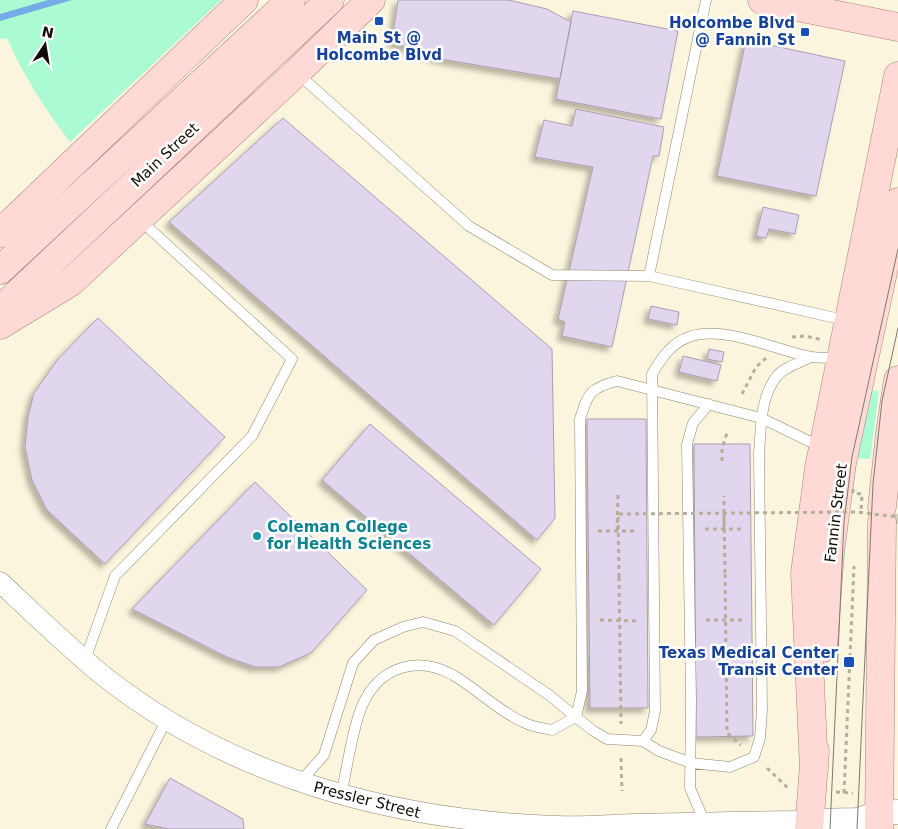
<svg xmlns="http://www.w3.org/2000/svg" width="898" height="829" viewBox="0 0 898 829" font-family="'DejaVu Sans',sans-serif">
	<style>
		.green { fill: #aafad3 }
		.water { fill: #75abe8 }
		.building { fill: #e0d6ed; stroke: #a99fb5; filter: url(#shadow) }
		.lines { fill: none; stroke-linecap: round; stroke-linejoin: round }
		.primary-tunnel { stroke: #d7d2bc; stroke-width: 28; stroke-dasharray: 28 14; stroke-linecap: butt }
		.service-casing { stroke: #8b8670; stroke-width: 11 }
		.minor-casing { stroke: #8b8670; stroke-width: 21 }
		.tertiary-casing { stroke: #8b8670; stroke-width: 25 }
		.primary-casing { stroke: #ab817b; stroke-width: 29 }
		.path { stroke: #b3af9b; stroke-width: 3; stroke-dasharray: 4 4; stroke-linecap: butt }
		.service { stroke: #fff; stroke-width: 10 }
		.minor { stroke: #fff; stroke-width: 20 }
		.tertiary { stroke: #fff; stroke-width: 24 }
		.primary { stroke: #ffd9d6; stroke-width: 28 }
		.tram { stroke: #7e7b6b; stroke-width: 1 }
		.path-bridge { stroke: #b3af9b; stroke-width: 3; stroke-dasharray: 4 4; stroke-linecap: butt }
		.transit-dot { fill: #1a4fb4; stroke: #fff; stroke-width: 2 }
		.culture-dot { fill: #0f9aa8; stroke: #fff; stroke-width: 2 }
		.labels { text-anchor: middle; stroke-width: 5; stroke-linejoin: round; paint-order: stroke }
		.transit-label { font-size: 15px; font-weight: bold; fill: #164399; stroke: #fff; text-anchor: end }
		.street-label { font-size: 15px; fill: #0f0d05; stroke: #fff }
		.culture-label { font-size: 15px; font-weight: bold; fill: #0d838f; stroke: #fff; text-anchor: start }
	</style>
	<defs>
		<filter id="shadow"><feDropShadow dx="-4.5" dy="4.5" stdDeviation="2.5" flood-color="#0004"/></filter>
	</defs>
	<rect width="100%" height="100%" fill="#faf5dc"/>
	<path class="green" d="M0 0H221L70 142C45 109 23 75 7 38L0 39Z
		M871 390 879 391 870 459 856 458Z"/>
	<path class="water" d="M48 0H72L0 21V14Z"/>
	<path class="building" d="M398 0H509L547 9 571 22 560 79 440 59 392 42Z
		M573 11 678 31 661 119 556 99Z
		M746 40 845 61 816 196 717 176Z
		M576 109 664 127 659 156H653L612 347 562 336 565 322 558 319 593 167 535 157 544 120 572 126Z
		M283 118 552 349 555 518 537 540 169 222Z
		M763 207 799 215 795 234 769 229 766 238 756 236Z
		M651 306 679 312 677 325 648 319Z
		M98 318 225 437 105 564 47 510 32 480 25 447 28 417 34 393 58 359Z
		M709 349 724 352 722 362 707 359Z
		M683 356 721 365 717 381 679 372Z
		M587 419H646L648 708H590Z
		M370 424 541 569 494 625 322 480Z
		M694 444H750L753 736 696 737Z
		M255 482 367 590 311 653 279 667H255L227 657 132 609Z
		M170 778 243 819 244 829H169L145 824Z"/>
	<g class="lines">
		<path class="primary-tunnel" d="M897 524 898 514"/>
		<defs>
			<path id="service" d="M297 73 469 226 552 275 649 276 849 321
				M649 276 706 0
				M85 660 115 576 252 436 292 359 140 220
				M643 741 651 730 655 711 652 374C661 359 671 343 689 337 724 324 777 351 812 357 821 358 830 358 839 358
				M300 782 324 755 353 663 374 640 403 627 423 622 455 631 549 695 592 730 607 739 643 741 659 751 691 763 730 767 754 757 760 738 762 710 759 454C761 428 760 397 777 376 784 367 802 362 811 357
				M341 795C347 770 352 729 362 706 379 667 416 655 453 675 477 689 498 711 523 722 532 727 543 728 552 730L576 717 582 691 580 419C588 393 590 388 617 381L761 418 821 447
				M705 823 690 788 691 700 687 444 693 423 709 404
				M111 829 167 719"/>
			<path id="minor" d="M0 582C33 613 66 645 101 674 231 778 395 821 558 826 583 827 608 825 633 824 692 823 751 821 810 821"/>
			<path id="tertiary" d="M810 821 857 820 880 813 898 812"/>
			<path id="primary" d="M762 0 898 27
				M0 233 244 0
				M0 270 291 0
				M0 310 330 0
				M0 325 71 282 297 72 371 0
				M882 507 890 433 898 380
				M823 648 830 552 842 463 898 202
				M814 769 805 573 819 468 898 76
				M809 829 815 751
				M879 829 882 522"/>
		</defs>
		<use href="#service" class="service-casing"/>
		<use href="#minor" class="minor-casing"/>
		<use href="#tertiary" class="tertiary-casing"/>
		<use href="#primary" class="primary-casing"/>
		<path class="path" d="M792 337 805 336 823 340
			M742 394 756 367 766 358
			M722 461V448L728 430
			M705 529H743
			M724 529V496
			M598 531H637
			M617 531 618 495
			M725 574 727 733 741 745
			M619 577 621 724
			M600 620 639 621
			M706 620H745
			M621 758 622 791
			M767 768 788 788
			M836 792 853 793
			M844 793 854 566"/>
		<use href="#service" class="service"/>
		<use href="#minor" class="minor"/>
		<use href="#tertiary" class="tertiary"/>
		<use href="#primary" class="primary"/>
		<path class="tram" d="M830 829 844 522 852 457 898 249
			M857 829 873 484 882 401 898 328"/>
		<path class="path-bridge" d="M853 489V493L862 494 861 513
			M724 513 725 574
			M619 577 618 514 857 512 898 517"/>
	</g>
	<g class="transit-dot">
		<rect x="374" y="16" width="10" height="10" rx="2.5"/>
		<rect x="800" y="27" width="10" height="10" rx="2.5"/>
		<rect x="843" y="656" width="12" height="12" rx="2.5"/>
	</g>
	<circle class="culture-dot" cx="257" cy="536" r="5"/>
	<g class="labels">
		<g class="transit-label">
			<text x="795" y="28">Holcombe Blvd<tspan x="795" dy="17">@ Fannin St</tspan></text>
			<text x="379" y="43" text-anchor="middle">Main St @<tspan x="379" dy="17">Holcombe Blvd</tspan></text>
			<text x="838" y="658">Texas Medical Center<tspan x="838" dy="17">Transit Center</tspan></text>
		</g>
		<g class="street-label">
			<text transform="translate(165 155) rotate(-43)" y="5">Main Street</text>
			<text transform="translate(836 513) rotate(-83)" y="5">Fannin Street</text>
			<text transform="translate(367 800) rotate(14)" y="5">Pressler Street</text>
		</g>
		<g class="culture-label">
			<text x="267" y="532">Coleman College<tspan x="267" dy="17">for Health Sciences</tspan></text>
		</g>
	</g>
	<g transform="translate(45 45) rotate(12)" stroke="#ffffff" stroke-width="4" paint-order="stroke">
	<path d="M0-4L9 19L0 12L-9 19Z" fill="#0f0d05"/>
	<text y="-8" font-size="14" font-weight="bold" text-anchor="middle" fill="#0f0d05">N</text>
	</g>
</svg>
